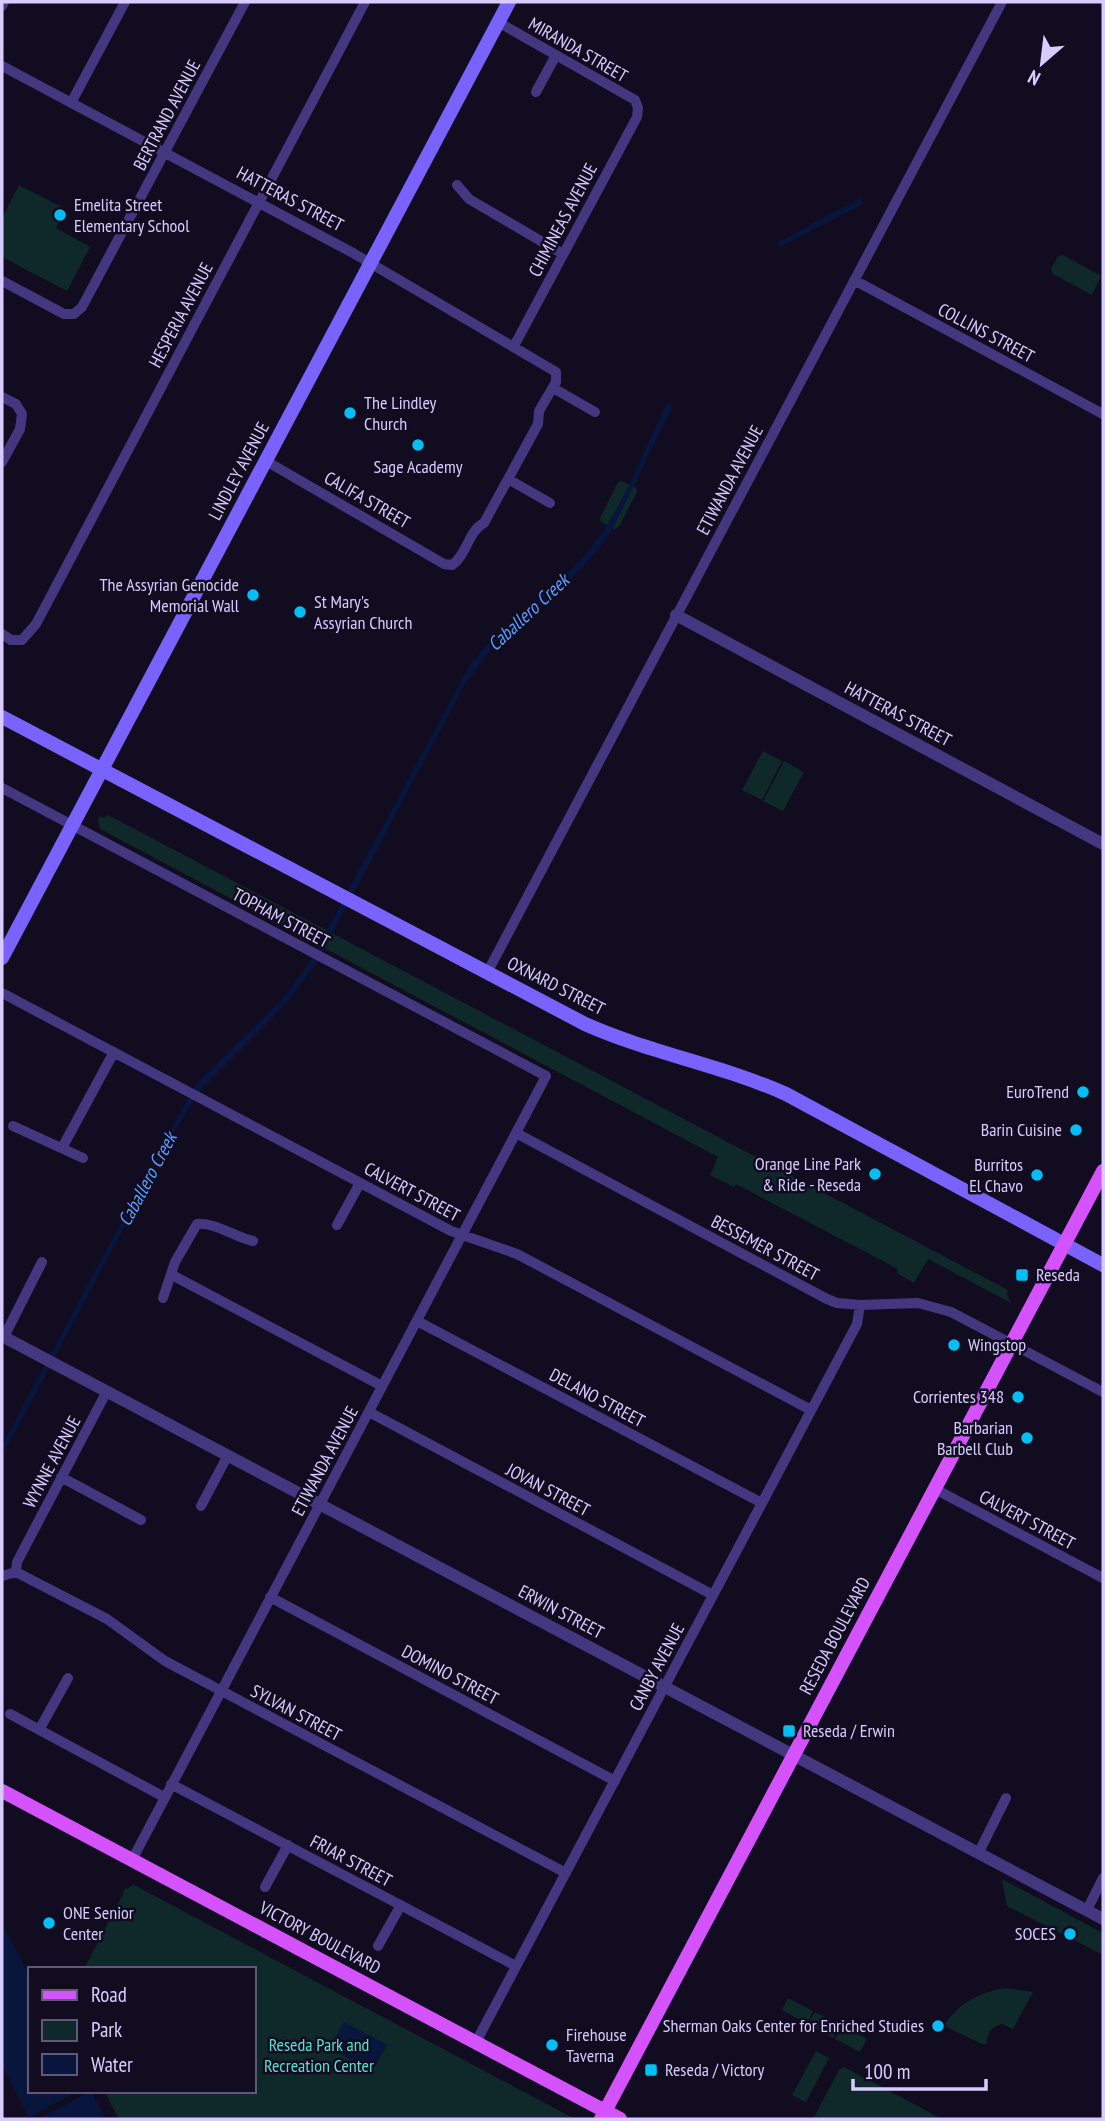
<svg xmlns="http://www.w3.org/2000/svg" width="1105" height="2121" viewBox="0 0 1105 2121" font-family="'PT Sans Narrow',sans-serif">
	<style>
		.green { fill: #0f282a }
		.water { fill: #08153d }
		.pier { fill: #120c20 }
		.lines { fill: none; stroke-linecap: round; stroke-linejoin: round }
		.minor { stroke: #433780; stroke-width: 10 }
		.tertiary { stroke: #433780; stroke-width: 12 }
		.secondary { stroke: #7a62ff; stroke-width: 14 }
		.primary { stroke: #d452ff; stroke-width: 14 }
		.poi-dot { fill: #00bff6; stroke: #120c20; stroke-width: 2.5 }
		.labels { text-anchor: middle; stroke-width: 5; stroke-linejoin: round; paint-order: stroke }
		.street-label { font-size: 18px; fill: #d8cbff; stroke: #120c20 }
		.poi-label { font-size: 18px; fill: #d8cbff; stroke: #120c20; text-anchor: start }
		.park-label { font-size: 18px; fill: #57e0ce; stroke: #120c20 }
		.water-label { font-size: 19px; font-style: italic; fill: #599eff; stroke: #120c20 }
	</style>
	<rect width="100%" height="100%" fill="#120c20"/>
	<path class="green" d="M19 185 64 208 65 211 56 228 90 247 67 291 2 257V218Z
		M1063 255 1101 276 1092 295 1053 274 1051 269 1058 256Z
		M622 481 636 488 637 492 619 527 614 529 601 522 600 518 618 482Z
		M763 751 782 761 762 800 742 790Z
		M784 761 804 772 783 811 763 801Z
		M108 815 1008 1290 1007 1294 1011 1303 928 1259 914 1283 897 1273 898 1269 736 1184 734 1187 710 1175 718 1157 100 829 98 820 100 816 104 818Z
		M1002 1879 1103 1933V1955L1007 1906Z
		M132 1885 136 1886 575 2119H119L104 2091H254V1969H84L123 1894 125 1888 127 1889Z
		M1006 1988 1033 1992 1013 2029 1002 2024C991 2027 988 2032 986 2044H982L944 2026C958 2003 980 1992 1006 1988Z
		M788 1998 813 2011 807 2024 782 2010Z
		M815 2012 840 2025 833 2038 808 2024Z
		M842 2026 867 2039 860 2052 835 2039Z
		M816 2051 829 2058 806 2102 792 2095Z
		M844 2067 942 2119H813L839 2070Z"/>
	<path class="water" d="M860 198 863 204 780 247 777 243Z
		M667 402 673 406 611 532 598 550 572 578 499 639 465 684 316 964 286 1004 204 1086 179 1124 2 1457V1445L185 1103 198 1082 282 999 310 961 468 668C501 621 542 601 579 561 621 517 641 456 667 402Z
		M2 1924 30 1976V2091H91L106 2119H30L2 2066Z
		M344 2022 387 2045 372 2071 330 2049Z"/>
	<path class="pier" d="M78 2091H91L38 2119H26Z"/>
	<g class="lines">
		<path class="minor" d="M2 6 4 2
			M498 22 635 100 638 108 637 117 514 346
			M2 66 353 253 556 372V382L539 411 538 424 484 523C468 531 467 555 452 565L444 564 266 461
			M536 92 556 55
			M71 103 125 2
			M457 185 469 199 563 254
			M854 280 1103 414
			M2 281 64 314H74L82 307 245 2
			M553 388 595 412
			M2 397 16 404 22 414 20 429 2 462
			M508 479 550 503
			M2 634 11 640H22L36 624 365 2
			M2 788 546 1076 132 1860
			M487 973 1002 2
			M2 993 451 1231 517 1254 811 1410
			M13 1126 83 1158
			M516 1133 827 1299 837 1303 860 1305 918 1303 951 1312 1103 1392
			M62 1148 114 1052
			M337 1225 360 1183
			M172 1275 382 1386
			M163 1298 175 1262 197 1224C215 1222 235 1237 253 1241
			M417 1321 762 1503
			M4 1337 42 1262
			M369 1412 713 1595
			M61 1477 141 1520
			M935 1489 1103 1578
			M201 1506 228 1455
			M16 1572 107 1619 165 1661 566 1873
			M16 1572 17 1562 107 1391
			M2 1576 16 1572
			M270 1597 615 1781
			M10 1714 164 1797
			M39 1730 68 1678
			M171 1784 516 1966
			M979 1852 1006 1798
			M265 1887 288 1845
			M1087 1910 1103 1878
			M378 1946 401 1905
			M476 2042 857 1324 860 1305"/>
		<path class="tertiary" d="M676 615 1103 844
			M2 1336 1103 1919"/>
		<path class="secondary" d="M2 717 585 1024C650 1053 721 1065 786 1094L1103 1265
			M2 958 509 2"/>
		<path class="primary" d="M2 1791 620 2119
			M601 2119 1103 1171"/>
	</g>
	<g class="poi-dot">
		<circle cx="60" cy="215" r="7"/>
		<circle cx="350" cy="413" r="7"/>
		<circle cx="418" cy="445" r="7"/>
		<circle cx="253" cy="595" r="7"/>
		<circle cx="300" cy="612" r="7"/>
		<circle cx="1083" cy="1092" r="7"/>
		<circle cx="1076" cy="1130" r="7"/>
		<circle cx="875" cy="1174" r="7"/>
		<circle cx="1037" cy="1175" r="7"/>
		<rect x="1015" y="1268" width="14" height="14" rx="3.5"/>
		<circle cx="954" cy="1345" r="7"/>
		<circle cx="1018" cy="1397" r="7"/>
		<circle cx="1027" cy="1438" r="7"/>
		<rect x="782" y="1724" width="14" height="14" rx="3.5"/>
		<circle cx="49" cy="1923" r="7"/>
		<circle cx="1070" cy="1934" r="7"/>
		<circle cx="938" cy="2026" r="7"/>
		<circle cx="552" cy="2045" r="7"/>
		<rect x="644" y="2063" width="14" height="14" rx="3.5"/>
	</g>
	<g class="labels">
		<g class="street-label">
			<text transform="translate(578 50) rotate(30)" y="6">MIRANDA STREET</text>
			<text transform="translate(167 115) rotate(-62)" y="6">BERTRAND AVENUE</text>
			<text transform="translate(290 199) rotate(28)" y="6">HATTERAS STREET</text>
			<text transform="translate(563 220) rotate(-62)" y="6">CHIMINEAS AVENUE</text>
			<text transform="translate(181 315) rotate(-62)" y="6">HESPERIA AVENUE</text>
			<text transform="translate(986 333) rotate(28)" y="6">COLLINS STREET</text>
			<text transform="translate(239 471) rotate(-62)" y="6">LINDLEY AVENUE</text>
			<text transform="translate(730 480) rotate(-62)" y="6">ETIWANDA AVENUE</text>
			<text transform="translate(367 500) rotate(30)" y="6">CALIFA STREET</text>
			<text transform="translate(898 714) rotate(28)" y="6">HATTERAS STREET</text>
			<text transform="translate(281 918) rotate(28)" y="6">TOPHAM STREET</text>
			<text transform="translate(556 986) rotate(27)" y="6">OXNARD STREET</text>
			<text transform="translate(412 1192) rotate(28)" y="6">CALVERT STREET</text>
			<text transform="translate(765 1248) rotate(28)" y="6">BESSEMER STREET</text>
			<text transform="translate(597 1398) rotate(28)" y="6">DELANO STREET</text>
			<text transform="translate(325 1461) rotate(-62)" y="6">ETIWANDA AVENUE</text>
			<text transform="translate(52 1462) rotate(-62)" y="6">WYNNE AVENUE</text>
			<text transform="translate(548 1490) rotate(28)" y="6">JOVAN STREET</text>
			<text transform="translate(1027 1520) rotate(28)" y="6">CALVERT STREET</text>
			<text transform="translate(561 1612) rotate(28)" y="6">ERWIN STREET</text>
			<text transform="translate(835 1636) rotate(-62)" y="6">RESEDA BOULEVARD</text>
			<text transform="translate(657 1667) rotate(-62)" y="6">CANBY AVENUE</text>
			<text transform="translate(450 1675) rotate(28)" y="6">DOMINO STREET</text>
			<text transform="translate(296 1713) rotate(28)" y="6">SYLVAN STREET</text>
			<text transform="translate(351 1861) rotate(28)" y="6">FRIAR STREET</text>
			<text transform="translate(320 1938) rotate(28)" y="6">VICTORY BOULEVARD</text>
		</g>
		<g class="poi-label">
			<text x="74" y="211">Emelita Street<tspan x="74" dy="21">Elementary School</tspan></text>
			<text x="364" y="409">The Lindley<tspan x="364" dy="21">Church</tspan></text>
			<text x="418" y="473" text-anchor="middle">Sage Academy</text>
			<text x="239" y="591" text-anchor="end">The Assyrian Genocide<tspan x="239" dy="21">Memorial Wall</tspan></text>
			<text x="314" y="608">St Mary's<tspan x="314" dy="21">Assyrian Church</tspan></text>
			<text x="1069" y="1098" text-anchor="end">EuroTrend</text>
			<text x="1062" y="1136" text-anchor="end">Barin Cuisine</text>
			<text x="861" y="1170" text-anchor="end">Orange Line Park<tspan x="861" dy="21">&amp; Ride - Reseda</tspan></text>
			<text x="1023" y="1171" text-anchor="end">Burritos<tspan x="1023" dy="21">El Chavo</tspan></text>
			<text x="1036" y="1281">Reseda</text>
			<text x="968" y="1351">Wingstop</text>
			<text x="1004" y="1403" text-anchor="end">Corrientes 348</text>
			<text x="1013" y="1434" text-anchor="end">Barbarian<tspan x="1013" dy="21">Barbell Club</tspan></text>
			<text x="803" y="1737">Reseda / Erwin</text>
			<text x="63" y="1919">ONE Senior<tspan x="63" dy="21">Center</tspan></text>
			<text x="1056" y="1940" text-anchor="end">SOCES</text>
			<text x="924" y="2032" text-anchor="end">Sherman Oaks Center for Enriched Studies</text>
			<text x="566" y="2041">Firehouse<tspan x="566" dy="21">Taverna</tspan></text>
			<text x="665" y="2076">Reseda / Victory</text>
		</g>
		<g class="park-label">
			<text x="319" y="2051">Reseda Park and<tspan x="319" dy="21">Recreation Center</tspan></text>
		</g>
		<g class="water-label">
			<text transform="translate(528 612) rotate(-43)" y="7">Caballero Creek</text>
			<text transform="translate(147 1179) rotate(-62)" y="7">Caballero Creek</text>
		</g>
	</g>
	<rect width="1105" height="2121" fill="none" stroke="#d8cbff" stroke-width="7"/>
	<rect x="28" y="1967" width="228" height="126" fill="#120c20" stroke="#615879" stroke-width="2"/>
	<rect x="42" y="1990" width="35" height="10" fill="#d452ff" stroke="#615879" stroke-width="2"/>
	<text x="91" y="2002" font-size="21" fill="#d8cbff">Road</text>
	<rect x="42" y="2020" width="35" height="21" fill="#0f282a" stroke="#615879" stroke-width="2"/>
	<text x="91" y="2037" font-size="21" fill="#d8cbff">Park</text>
	<rect x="42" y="2054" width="35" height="21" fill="#08153d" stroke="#615879" stroke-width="2"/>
	<text x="91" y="2072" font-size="21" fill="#d8cbff">Water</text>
	<g transform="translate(1042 63) rotate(208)" stroke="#120c20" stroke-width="5" paint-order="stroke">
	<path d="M0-5L12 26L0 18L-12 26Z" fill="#d8cbff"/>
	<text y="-10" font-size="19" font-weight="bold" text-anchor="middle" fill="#d8cbff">N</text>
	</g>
	<path d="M853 2079v10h133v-10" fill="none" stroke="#d8cbff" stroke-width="3.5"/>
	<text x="864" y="2079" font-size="21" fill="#d8cbff" stroke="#120c20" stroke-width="5" paint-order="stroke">100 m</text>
</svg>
